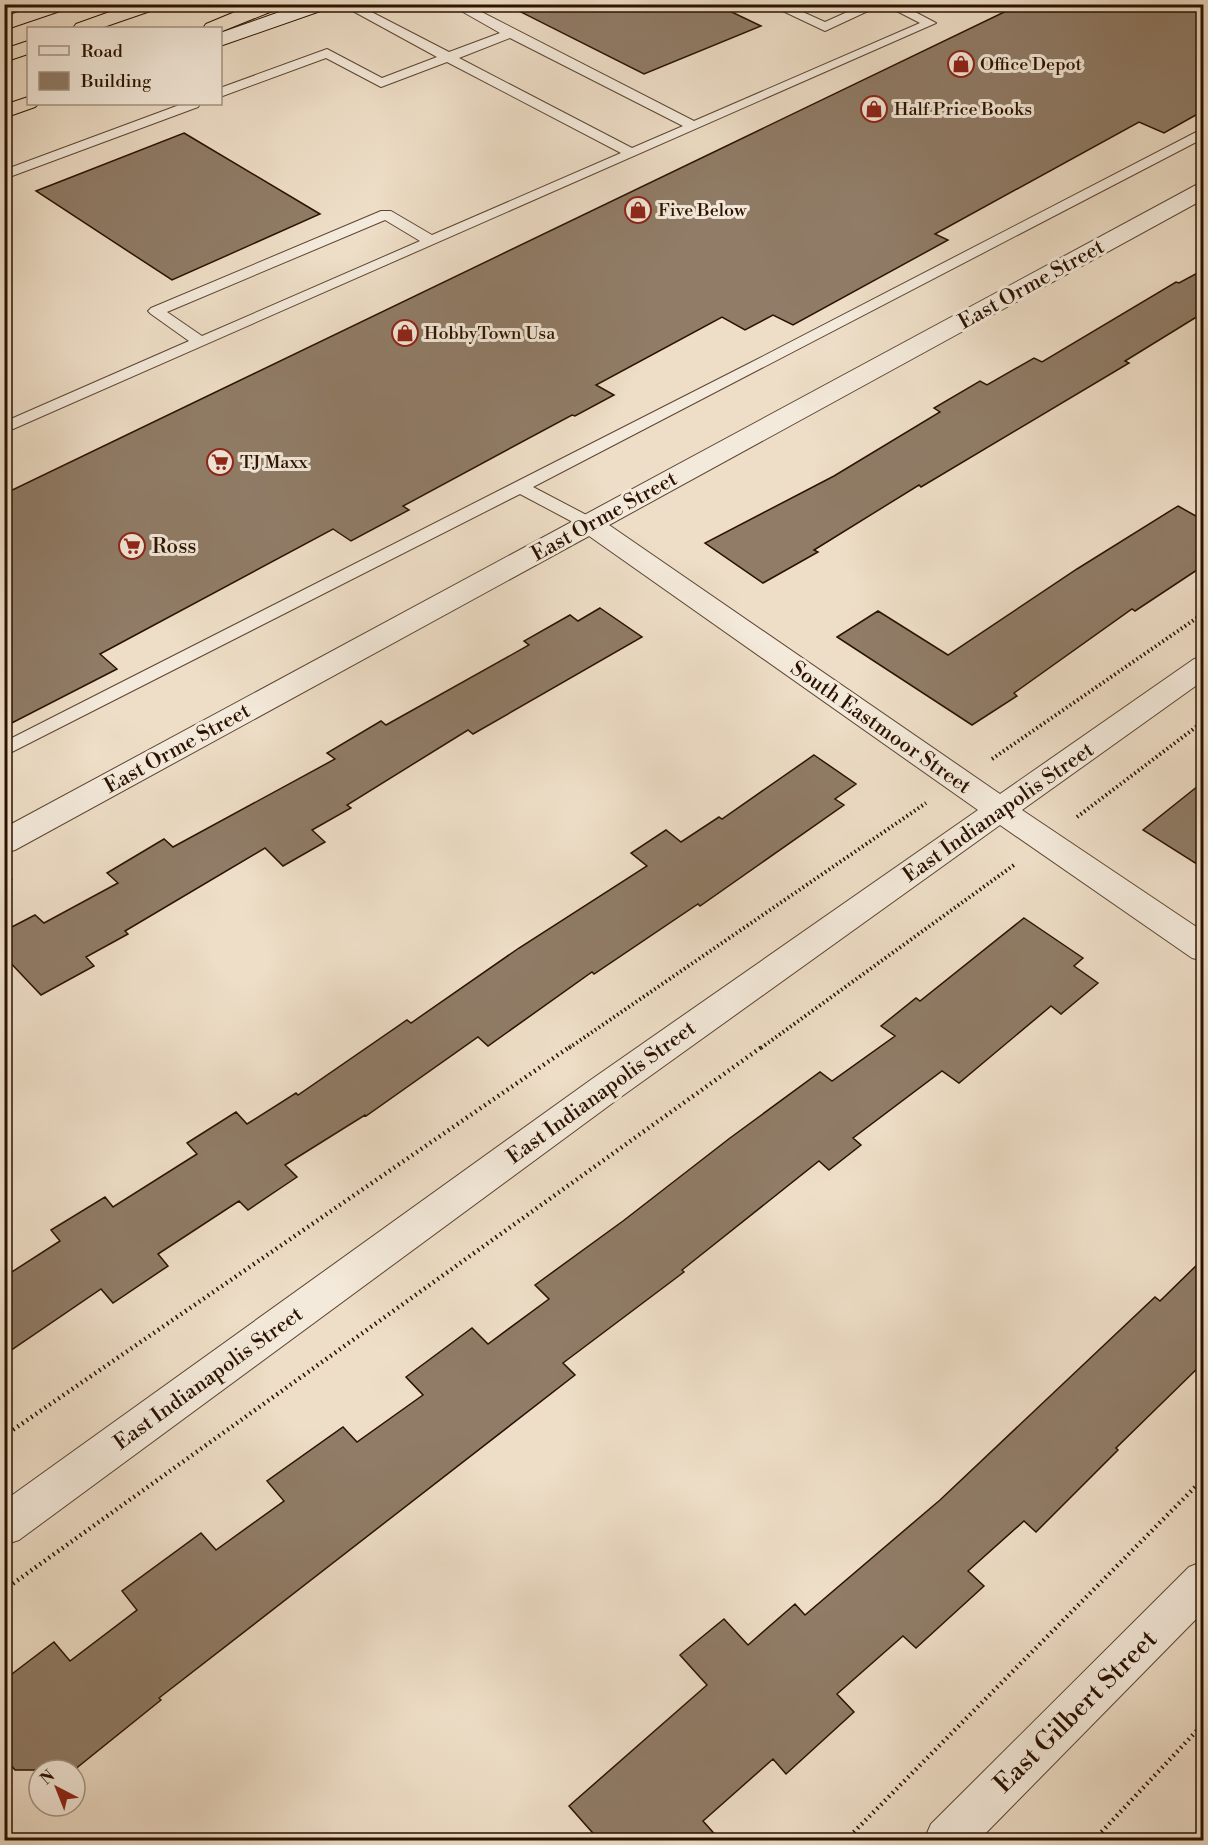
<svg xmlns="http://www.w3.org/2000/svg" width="1208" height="1845" viewBox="0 0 1208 1845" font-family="'Libre Bodoni',serif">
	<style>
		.building { fill: #907c67; stroke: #2b1200; stroke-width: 1.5 }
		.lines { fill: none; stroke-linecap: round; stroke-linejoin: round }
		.lane-casing { stroke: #5c4532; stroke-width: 2 }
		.street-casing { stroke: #5c4532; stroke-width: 2 }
		.secondary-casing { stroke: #2b1200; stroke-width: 2 }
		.highway-casing { stroke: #2b1200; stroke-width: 2 }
		.path-far1 { stroke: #2b1200; stroke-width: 4; stroke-dasharray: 1.5 3; stroke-linecap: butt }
		.path { stroke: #2b1200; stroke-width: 4.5; stroke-dasharray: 1.5 4; stroke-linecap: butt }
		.lane { fill: #f4eadb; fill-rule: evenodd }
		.street { fill: #f4eadb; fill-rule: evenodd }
		.secondary { fill: #f4eadb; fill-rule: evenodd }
		.highway { fill: #eedec7; fill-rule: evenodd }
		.labels { text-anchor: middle; stroke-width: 6; stroke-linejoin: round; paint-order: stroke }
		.far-poi-label { font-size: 18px; fill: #2b1200; stroke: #f4eadb; text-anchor: start }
		.street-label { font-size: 21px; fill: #2b1200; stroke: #f4eadb }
		.poi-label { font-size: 21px; fill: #2b1200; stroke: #f4eadb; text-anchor: start }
		.near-street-label { font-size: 26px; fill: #2b1200; stroke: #f4eadb }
	</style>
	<rect width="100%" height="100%" fill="#eedec7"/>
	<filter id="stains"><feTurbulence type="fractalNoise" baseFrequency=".00333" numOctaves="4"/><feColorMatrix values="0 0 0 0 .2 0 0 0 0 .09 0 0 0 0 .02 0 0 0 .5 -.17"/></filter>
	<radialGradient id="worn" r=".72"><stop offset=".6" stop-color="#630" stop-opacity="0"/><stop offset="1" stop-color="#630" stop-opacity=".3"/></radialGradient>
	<path class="building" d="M505 4H715L761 26 644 74Z
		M1021 4H1203V111L1164 133 1139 122 935 234 948 240 793 325 773 315 745 330 722 317 596 385 614 395 575 416 572 415 403 506 409 510 351 541 333 529 100 654 117 669 4 727V494Z
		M184 133 320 214 172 280 36 191Z
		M1203 270V313L1125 361 1129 363 921 487 919 485 814 550 818 552 763 583 705 543 834 476 940 412 934 408 980 381 987 385 1034 358 1042 362 1176 282 1179 283Z
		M1178 506 1203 520V566L1135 611 1132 609 1014 693 1017 696 972 725 837 637 878 611 948 655 1077 569Z
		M600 608 642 637 473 734 468 730 347 805 351 808 312 830 325 842 283 866 265 848 125 931 128 934 86 957 94 966 41 995 4 956V931L35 915 44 923 118 883 107 873 164 839 173 847 335 759 327 753 381 721 386 725 529 645 524 641 570 615 578 621Z
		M814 755 856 784 835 799 844 805 700 906 698 904 594 974 592 972 488 1046 478 1037 366 1116 365 1115 285 1165 297 1177 248 1210 239 1201 158 1254 168 1266 113 1303 101 1289 4 1355V1277L60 1241 51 1230 105 1197 113 1207 197 1154 187 1143 236 1112 247 1124 296 1093 298 1095 407 1020 411 1023 519 948 647 866 631 853 666 830 681 842 719 817 722 819Z
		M1203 782V868L1143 830Z
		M1024 918 1083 958 1074 966 1098 983 1061 1014 1051 1006 959 1083 942 1071 853 1138 861 1145 829 1170 819 1161 682 1270 684 1272 563 1363 575 1375 159 1698 161 1700 74 1770H15L4 1757V1680L54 1642 70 1661 137 1610 122 1591 201 1533 216 1550 284 1501 267 1481 343 1427 357 1442 423 1395 406 1377 472 1328 488 1344 549 1299 535 1285 623 1221 730 1138 820 1072 832 1081 895 1036 881 1026 916 998 920 1001Z
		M1203 1259V1363L1116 1448 1118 1450 1036 1532 1024 1521 968 1571 984 1586 916 1648 903 1636 837 1694 854 1712 786 1774 773 1759 703 1821 720 1840H599L569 1806 707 1685 680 1655 724 1619 748 1645 795 1604 805 1615 940 1500 1155 1297 1160 1301Z"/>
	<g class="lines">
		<defs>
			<path id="lane" d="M340 4H356L449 52 500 33 449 4H466L694 121 920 23 883 4H900L936 23 4 433V422L189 341 151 314 148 311 151 308 381 211H391L432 235 621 153 447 62 381 87 326 58 220 97V88L327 49 382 78 437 57ZM510 38 683 126 632 148 459 58ZM385 220 420 241 202 336 167 312Z
				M768 4H785L825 22 865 4H883L825 31Z
				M182 104H200L198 107 4 179V170Z
				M1204 128V138L533 487 596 520 599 524 596 528H584L520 494 4 756V742L750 363Z"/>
			<path id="street" d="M1204 183V199L609 525 1000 794 1194 659 1204 657V680L1022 810 1204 932V961L1192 958 1000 825 618 1099 19 1540 4 1545V1501L592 1079 978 810 589 536 15 850 4 853V828L1196 185Z
				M1204 1561V1611L979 1840H924L931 1824 1189 1567Z"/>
			<path id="secondary" d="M302 4H331L329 8 220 46V33Z"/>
			<path id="highway" d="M41 4H71L69 8 4 30V17Z
				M132 4H161L159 8 101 28H73L76 24Z
				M254 4H282L280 8 220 32V28H203L206 24Z
				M28 41V54L4 62V49Z
				M28 97V104H38L35 107 4 118V105Z"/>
		</defs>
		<use href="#lane" class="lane-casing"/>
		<use href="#street" class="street-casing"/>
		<use href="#secondary" class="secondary-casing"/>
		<use href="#highway" class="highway-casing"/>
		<path class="path-far1" d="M992 759 1204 613
			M1077 817 1204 721
			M4 883 12 878
			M569 1048 926 803
			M761 1048 1014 865"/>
		<path class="path" d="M4 1436 571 1046
			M4 1590 763 1046
			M846 1840 1204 1478
			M1094 1840 1204 1723"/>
		<use href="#lane" class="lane"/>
		<use href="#street" class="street"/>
		<use href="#secondary" class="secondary"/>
		<use href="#highway" class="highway"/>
	</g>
	<defs>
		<symbol id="shop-ring" viewBox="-11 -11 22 22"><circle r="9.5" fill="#f4eadb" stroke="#8f2418" stroke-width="1.5"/><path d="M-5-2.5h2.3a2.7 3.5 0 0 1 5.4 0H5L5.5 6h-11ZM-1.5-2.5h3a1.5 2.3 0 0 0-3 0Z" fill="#8f2418"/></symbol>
		<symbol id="supermarket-ring" viewBox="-11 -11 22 22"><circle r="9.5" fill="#f4eadb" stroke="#8f2418" stroke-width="1.5"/><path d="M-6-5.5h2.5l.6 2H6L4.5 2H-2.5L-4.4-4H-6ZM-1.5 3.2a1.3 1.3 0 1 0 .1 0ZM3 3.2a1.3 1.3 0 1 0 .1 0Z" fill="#8f2418"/></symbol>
	</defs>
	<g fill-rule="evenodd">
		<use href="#shop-ring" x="946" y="49" width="30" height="30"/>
		<use href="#shop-ring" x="859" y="94" width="30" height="30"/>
		<use href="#shop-ring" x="623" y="195" width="30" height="30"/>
		<use href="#shop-ring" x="390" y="318" width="30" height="30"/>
		<use href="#supermarket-ring" x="205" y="447" width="30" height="30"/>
		<use href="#supermarket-ring" x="117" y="531" width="30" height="30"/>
	</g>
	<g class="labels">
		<g class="far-poi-label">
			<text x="980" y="70">Office Depot</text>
			<text x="894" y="115">Half Price Books</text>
			<text x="658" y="216">Five Below</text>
			<text x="424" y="339">HobbyTown Usa</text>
			<text x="240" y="468">TJ Maxx</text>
		</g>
		<g class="street-label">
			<text transform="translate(1031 284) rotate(-29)" y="7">East Orme Street</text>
			<text transform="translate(604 516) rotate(-29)" y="7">East Orme Street</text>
			<text transform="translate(881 727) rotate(35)" y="7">South Eastmoor Street</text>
			<text transform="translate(177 748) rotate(-29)" y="7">East Orme Street</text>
			<text transform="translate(998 812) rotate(-35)" y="7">East Indianapolis Street</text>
			<text transform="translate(601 1092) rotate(-36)" y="7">East Indianapolis Street</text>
			<text transform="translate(208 1378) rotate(-36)" y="7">East Indianapolis Street</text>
		</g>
		<g class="poi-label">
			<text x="152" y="553">Ross</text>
		</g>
		<g class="near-street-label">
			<text transform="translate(1075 1711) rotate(-45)" y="9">East Gilbert Street</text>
		</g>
	</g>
	<rect width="1208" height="1845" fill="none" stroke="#eedec7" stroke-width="24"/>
	<rect x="6" y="6" width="1196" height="1833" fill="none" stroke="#2b1200" stroke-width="3"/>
	<rect x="12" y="12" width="1184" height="1821" fill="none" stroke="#2b1200" stroke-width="1.5"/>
	<rect x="27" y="27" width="195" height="78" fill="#f4eadb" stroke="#a49483" stroke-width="1.5"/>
	<rect x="39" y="46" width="30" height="9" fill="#f4eadb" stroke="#a49483" stroke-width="1.5"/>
	<text x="81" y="57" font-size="18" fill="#2b1200">Road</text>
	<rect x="39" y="72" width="30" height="18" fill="#907c67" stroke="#a49483" stroke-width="1.5"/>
	<text x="81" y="87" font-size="18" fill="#2b1200">Building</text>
	<g transform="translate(57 1788) rotate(318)"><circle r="28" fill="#f4eadb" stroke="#a49483" stroke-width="1.5"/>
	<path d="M0-4.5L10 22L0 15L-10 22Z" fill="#8f2418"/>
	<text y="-9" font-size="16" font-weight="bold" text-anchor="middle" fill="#2b1200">N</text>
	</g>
	<rect width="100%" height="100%" filter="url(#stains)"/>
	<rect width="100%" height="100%" fill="url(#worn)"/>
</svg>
